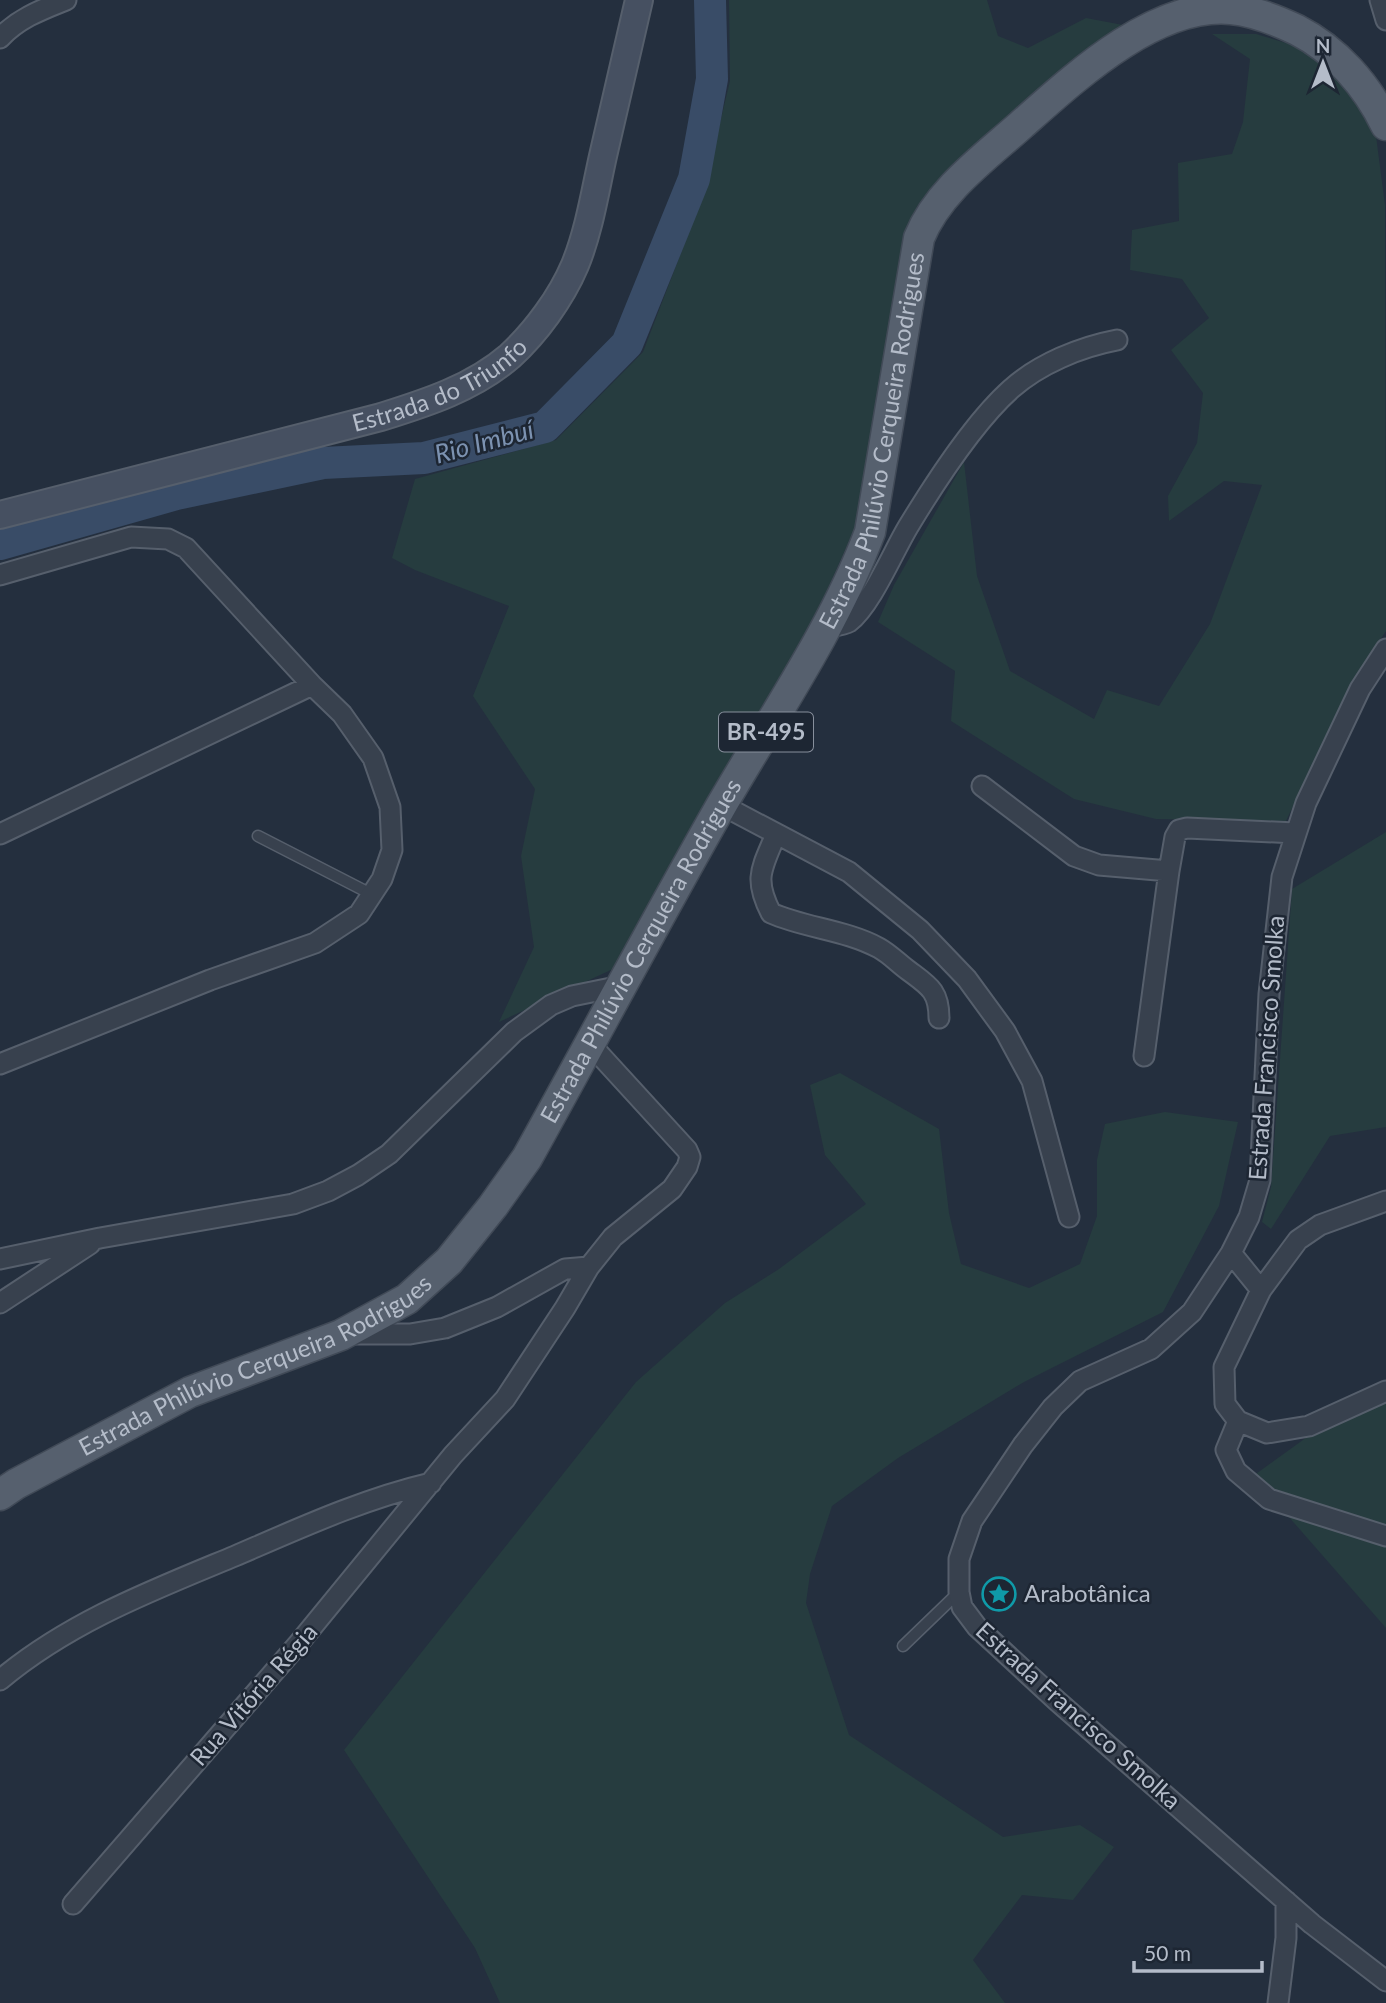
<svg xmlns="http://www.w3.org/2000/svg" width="1386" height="2003" viewBox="0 0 1386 2003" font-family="Lato,sans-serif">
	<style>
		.green { fill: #263c3f }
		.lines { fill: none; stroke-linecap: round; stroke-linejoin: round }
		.river { stroke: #394c67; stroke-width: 32 }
		.lane-casing { stroke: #565f6c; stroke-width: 13 }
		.street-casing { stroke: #565f6c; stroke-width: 23 }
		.secondary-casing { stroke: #565f6c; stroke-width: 30 }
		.primary-casing { stroke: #414a57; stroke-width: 33 }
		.lane { stroke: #38414e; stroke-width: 10 }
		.street { stroke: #38414e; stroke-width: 19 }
		.secondary { stroke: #465061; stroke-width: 26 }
		.primary { stroke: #56606e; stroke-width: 30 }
		.labels { text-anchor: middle; stroke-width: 5; stroke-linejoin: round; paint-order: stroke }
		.shield { fill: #1d2633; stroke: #878f9c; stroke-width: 2 }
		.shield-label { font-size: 23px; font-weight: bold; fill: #b4bcc9 }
		.street-label { font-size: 24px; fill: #b4bcc9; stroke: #1d2633 }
		.poi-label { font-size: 24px; fill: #b4bcc9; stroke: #1d2633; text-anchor: start }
		.water-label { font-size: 26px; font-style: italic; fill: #7c92b1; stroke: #1d2633 }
	</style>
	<rect width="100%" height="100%" fill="#242f3e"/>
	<path class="green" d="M729 0H987L998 36 1028 48 1086 18 1123 25 917 206 860 517 811 626 613 969 499 1022 534 947 521 856 535 789 473 696 509 606 415 570 392 558 415 479 556 440 643 352 702 198 730 81Z
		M1212 34H1256L1313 51 1354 95 1376 136 1385 205 1386 631 1352 682 1286 821 1156 819 1074 799 951 721 955 671 878 622 894 585 964 462 977 576 1010 671 1094 719 1107 690 1159 706 1210 624 1262 485 1224 481 1169 521 1168 496 1197 443 1203 393 1171 350 1209 318 1182 279 1130 270 1132 230 1179 221 1178 163 1232 154 1243 122 1250 59Z
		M1386 832V1127L1330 1136 1271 1229 1262 1222 1271 1187 1292 889Z
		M840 1073 939 1129 949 1213 961 1264 1029 1288 1080 1264 1097 1216V1160L1105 1124 1165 1112 1238 1122 1219 1206 1163 1312 1024 1382 898 1458 832 1506 810 1574 806 1603 849 1735 1003 1837 1080 1825 1114 1847 1073 1900 1022 1895 973 1960 1005 2003H500L475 1948 344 1750 636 1382 725 1303 779 1269 866 1204 825 1155 810 1085Z
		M1386 1380V1628L1253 1476Z"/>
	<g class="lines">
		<path class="river" d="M0 544 176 494 323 463 424 458 545 427 627 344 694 179 712 79 710 0"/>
		<defs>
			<path id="lane" d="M258 836 373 895
				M903 1646 959 1592"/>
			<path id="street" d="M1380 0 1386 20
				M0 38C19 18 41 10 66 0
				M0 575 131 537 168 539 186 548 312 685 342 714 373 758 390 807 392 850 382 879 359 914 315 943 210 980 0 1064
				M828 627C835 626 844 625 849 622 871 605 893 552 908 527 934 484 974 422 1011 389 1039 364 1080 347 1117 340
				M1386 649 1360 689 1306 803 1282 877 1269 994 1260 1180 1249 1217 1231 1253 1192 1312 1151 1349 1080 1381 1053 1407 1023 1445 972 1521 959 1559V1592L962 1607 977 1627 1056 1700 1312 1924 1386 1981
				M982 786 1074 856 1099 865 1169 871
				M722 805 849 872 920 930 967 979 1005 1031 1032 1081 1069 1217
				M0 834 312 685
				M776 834C762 868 753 878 771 913 805 928 846 930 879 948 890 954 899 964 909 971 929 986 939 991 939 1018
				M1144 1056 1169 871 1175 837 1179 830 1187 828 1295 833
				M1386 1201 1320 1225 1298 1240 1261 1290 1224 1367 1225 1404 1238 1421 1267 1433 1309 1426 1386 1391
				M1231 1253 1261 1290
				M0 1259 100 1238 293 1204 328 1191 358 1175 389 1154 514 1032 551 1005 572 996 621 986
				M0 1303 90 1244
				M349 1334H410L445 1328 497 1307 565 1269 589 1267
				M1238 1421 1226 1450 1236 1471 1269 1499 1386 1536
				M0 1680C69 1622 153 1590 235 1556 300 1528 363 1499 431 1483
				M73 1904 299 1643 453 1455 505 1399 565 1308 589 1267 613 1237 672 1189 687 1167 690 1157 687 1150 590 1044
				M1278 2003 1286 1938V1901"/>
			<g id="secondary">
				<path id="s1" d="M0 515 381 417C426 403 473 388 510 356 536 332 561 298 575 265 589 231 595 192 603 156 615 104 627 52 639 0"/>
			</g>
			<g id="primary">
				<path id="s2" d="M0 1495 16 1484 190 1392 341 1335 407 1299 449 1261 493 1206 527 1158C592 1041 655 922 721 806 773 716 833 630 870 532L919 238C938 191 984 158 1021 125 1074 78 1155 2 1231 9 1254 11 1276 20 1297 30 1336 50 1367 85 1386 125"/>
			</g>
		</defs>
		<use href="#lane" class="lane-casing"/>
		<use href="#street" class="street-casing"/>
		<use href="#secondary" class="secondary-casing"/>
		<use href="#primary" class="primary-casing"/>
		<use href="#lane" class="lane"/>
		<use href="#street" class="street"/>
		<use href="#secondary" class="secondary"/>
		<use href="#primary" class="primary"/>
	</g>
	<defs>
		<symbol id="sight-ring" viewBox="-11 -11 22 22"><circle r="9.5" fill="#1d2633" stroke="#0f9aa8" stroke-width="1.5"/><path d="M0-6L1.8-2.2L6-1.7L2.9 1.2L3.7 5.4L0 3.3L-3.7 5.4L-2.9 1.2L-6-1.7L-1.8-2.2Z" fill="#0f9aa8"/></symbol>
	</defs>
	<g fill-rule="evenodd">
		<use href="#sight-ring" x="980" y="1575" width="38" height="38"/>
	</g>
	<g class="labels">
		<rect class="shield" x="719" y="712.5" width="94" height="39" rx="5"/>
		<g class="shield-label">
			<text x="766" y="740">BR-495</text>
		</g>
		<g class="street-label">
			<text dy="8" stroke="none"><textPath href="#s1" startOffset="460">Estrada do Triunfo</textPath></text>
			<text dy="8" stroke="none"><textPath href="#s2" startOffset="1442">Estrada Philúvio Cerqueira Rodrigues</textPath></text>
			<text dy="8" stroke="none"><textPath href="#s2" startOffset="875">Estrada Philúvio Cerqueira Rodrigues</textPath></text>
			<text transform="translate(1267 1048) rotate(-86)" y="8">Estrada Francisco Smolka</text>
			<text dy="8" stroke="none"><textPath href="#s2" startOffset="287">Estrada Philúvio Cerqueira Rodrigues</textPath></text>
			<text transform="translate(254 1695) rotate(-49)" y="8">Rua Vitória Régia</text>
			<text transform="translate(1078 1716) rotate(42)" y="8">Estrada Francisco Smolka</text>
		</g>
		<g class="poi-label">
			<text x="1024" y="1602">Arabotânica</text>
		</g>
		<g class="water-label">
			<text transform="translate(484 442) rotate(-15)" y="9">Rio Imbuí</text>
		</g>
	</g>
	<g transform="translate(1323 63)" stroke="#1d2633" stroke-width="5" paint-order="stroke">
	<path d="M0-5L12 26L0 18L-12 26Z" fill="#b4bcc9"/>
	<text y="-10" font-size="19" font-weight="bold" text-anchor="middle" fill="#b4bcc9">N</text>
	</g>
	<path d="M1134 1961v10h128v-10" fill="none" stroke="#b4bcc9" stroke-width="3.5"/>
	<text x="1144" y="1961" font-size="21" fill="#b4bcc9" stroke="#1d2633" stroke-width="5" paint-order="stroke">50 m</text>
</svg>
